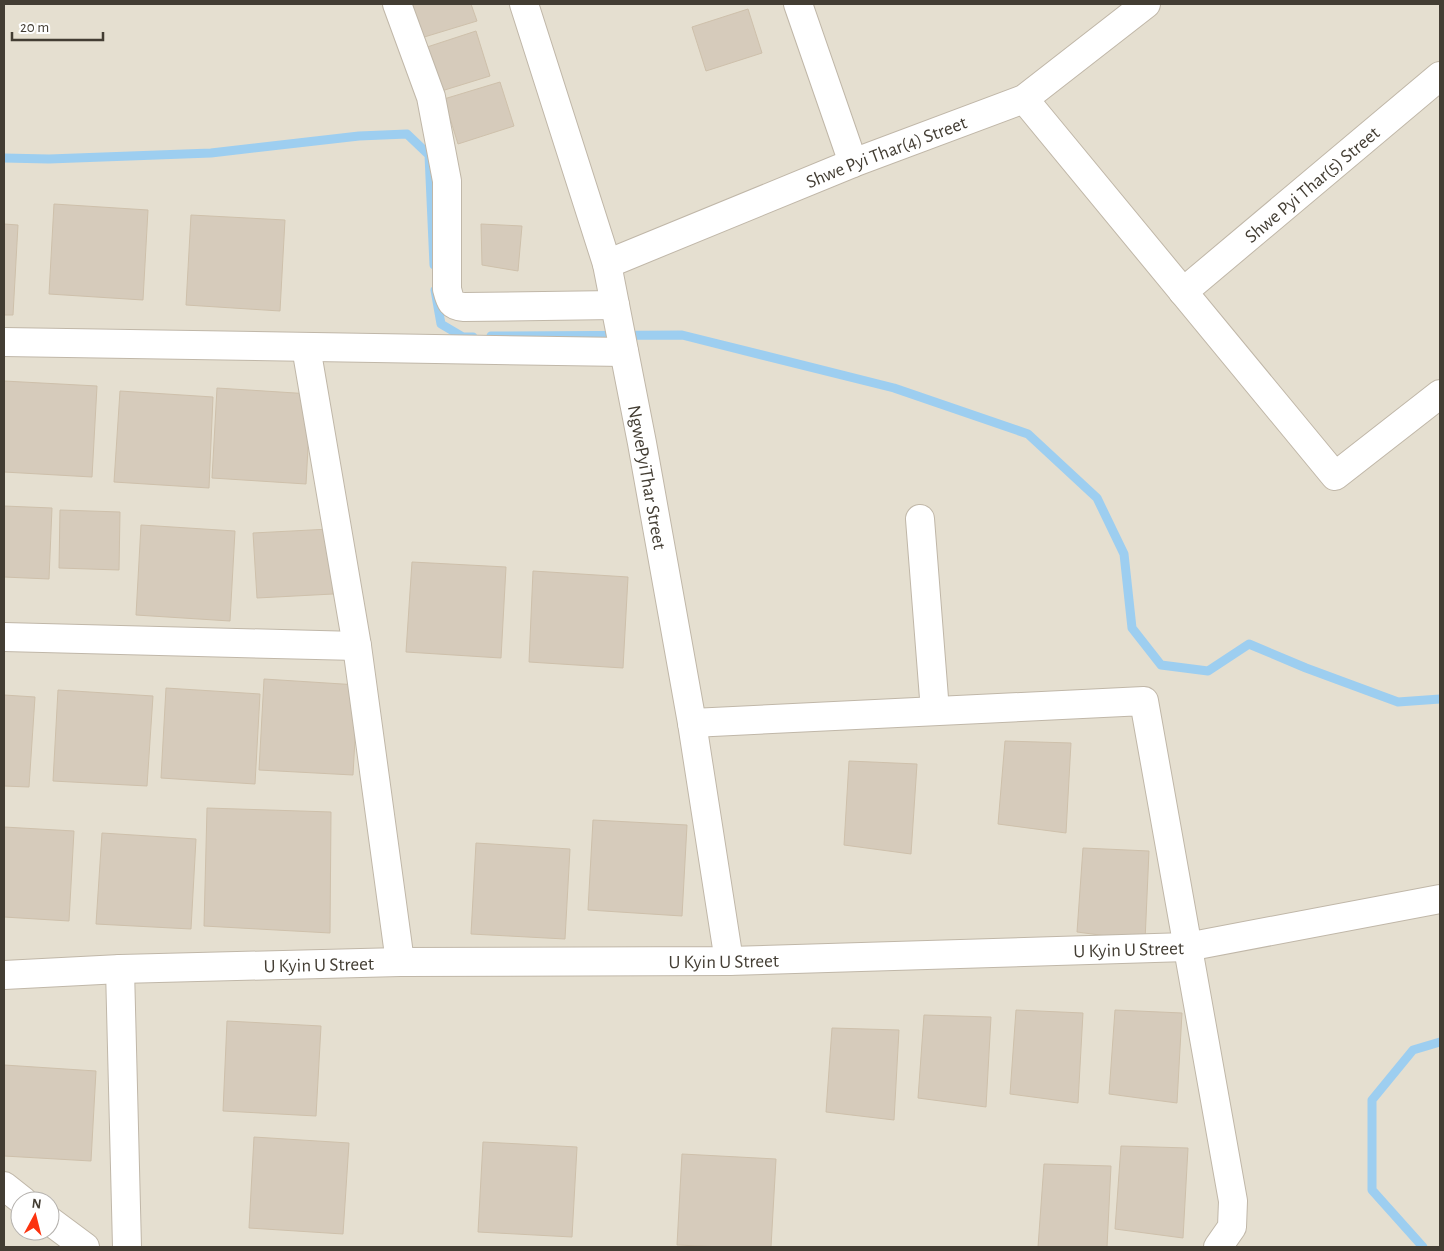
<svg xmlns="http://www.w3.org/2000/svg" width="1444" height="1251" viewBox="0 0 1444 1251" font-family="'Alegreya Sans',sans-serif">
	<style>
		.residential { fill: #e5dfd0; fill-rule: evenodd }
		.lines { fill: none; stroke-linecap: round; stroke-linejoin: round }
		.stream { stroke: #9dcef0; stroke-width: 9 }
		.building { fill: #d6cbbb; stroke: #cec0ab }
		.minor-casing { stroke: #c0b7a8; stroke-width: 30 }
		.minor { stroke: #fff; stroke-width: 28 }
		.labels { text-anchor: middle; stroke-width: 4.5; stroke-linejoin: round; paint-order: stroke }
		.street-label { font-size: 19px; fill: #433d33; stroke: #fff }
	</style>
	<rect width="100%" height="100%" fill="#f1ede2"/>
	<path class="residential" d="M4 4H1440V1247H4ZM20 1201H50V1231H20Z"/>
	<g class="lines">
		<path class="stream" d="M4 158 49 159 211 153 359 136 407 134 429 155 434 265
			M435 290 441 324 463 337H473
			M491 336 682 335 894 388 1028 434 1097 498 1124 554 1132 628 1161 665 1208 671 1249 644 1306 668 1398 702 1440 699
			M1423 1247 1372 1190V1100L1413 1050 1440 1042"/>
	</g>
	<path class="building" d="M410 4H471L477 21 421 38Z
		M748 9 762 53 706 71 692 27Z
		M476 31 490 76 435 93 421 49Z
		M500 82 514 126 458 144 444 99Z
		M54 204 148 210 143 300 49 294Z
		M191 215 285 220 280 311 186 305Z
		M4 224 18 225 13 315H4Z
		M481 224 522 226 518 271 482 265Z
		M4 381 97 386 92 477 4 472Z
		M217 388 311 394 306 484 212 478Z
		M120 391 213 397 209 488 114 482Z
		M4 506 52 508 49 579 4 577Z
		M60 510 120 512 119 570 59 568Z
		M141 525 235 531 230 621 136 615Z
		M330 529 333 594 257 598 253 533Z
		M412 562 506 567 501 658 406 652Z
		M533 571 628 577 623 668 529 662Z
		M264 679 358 685 353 775 259 770Z
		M166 688 260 694 255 784 161 778Z
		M58 690 153 696 147 786 53 781Z
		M4 695 35 697 29 787 4 786Z
		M1005 741 1071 743 1066 833 998 824Z
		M849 761 917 764 911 854 844 845Z
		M207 808 331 812 330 933 204 926Z
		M593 820 687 825 682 916 588 910Z
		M4 827 74 831 69 921 4 917Z
		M102 833 196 839 191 929 96 924Z
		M476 843 570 849 565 939 471 934Z
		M1083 848 1149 851 1145 941 1077 932Z
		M1016 1010 1083 1013 1078 1103 1010 1094Z
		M1115 1010 1182 1013 1177 1103 1109 1094Z
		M924 1015 991 1017 986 1107 918 1098Z
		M227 1021 321 1026 316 1116 223 1111Z
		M832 1028 899 1030 894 1120 826 1112Z
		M4 1065 96 1071 91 1161 4 1156Z
		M254 1137 349 1143 343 1234 249 1228Z
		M483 1142 577 1147 572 1237 478 1232Z
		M1121 1146 1188 1148 1183 1238 1115 1229Z
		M682 1154 776 1159 771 1247H723L677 1245Z
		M1044 1164 1111 1166 1107 1247H1038Z"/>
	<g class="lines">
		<defs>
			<g id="minor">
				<path d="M397 4 431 97 447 181V289C450 301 451 306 464 307L615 305"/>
				<path id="s1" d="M524 4 607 264 642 443 692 723 729 961"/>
				<path d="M798 4 853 163"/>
				<path d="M1024 99 1335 476 1440 394"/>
				<path id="s2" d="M607 264 853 163 1024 99 1146 4"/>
				<path id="s3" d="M1183 292 1440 76"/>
				<path d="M4 342 624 352"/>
				<path d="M306 347 357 646 400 962"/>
				<path d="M920 519 935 711"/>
				<path d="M4 637 357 646"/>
				<path d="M692 723 1144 701 1233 1201 1232 1227 1218 1247"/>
				<path d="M120 969 127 1247"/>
				<path id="s4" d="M4 975 120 969 400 962 729 961 1187 947 1440 899"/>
				<path d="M4 1186 23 1201"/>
				<path d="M50 1221 85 1247"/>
			</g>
		</defs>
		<use href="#minor" class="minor-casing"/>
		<use href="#minor" class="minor"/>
	</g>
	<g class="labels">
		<g class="street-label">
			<text dy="7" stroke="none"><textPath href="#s2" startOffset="301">Shwe Pyi Thar(4) Street</textPath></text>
			<text dy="7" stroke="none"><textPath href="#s3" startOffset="168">Shwe Pyi Thar(5) Street</textPath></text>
			<text dy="7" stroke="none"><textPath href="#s1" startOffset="490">NgwePyiThar Street</textPath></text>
			<text dy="7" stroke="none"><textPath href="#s4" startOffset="1125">U Kyin U Street</textPath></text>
			<text dy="7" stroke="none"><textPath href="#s4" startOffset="720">U Kyin U Street</textPath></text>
			<text dy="7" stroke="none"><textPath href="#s4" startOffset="315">U Kyin U Street</textPath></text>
		</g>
	</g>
	<rect width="1444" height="1251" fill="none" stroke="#433d33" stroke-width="10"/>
	<g transform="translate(35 1216) rotate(7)"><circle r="24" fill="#ffffff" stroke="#b4b1ad"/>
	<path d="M0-4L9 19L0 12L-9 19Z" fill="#fc330f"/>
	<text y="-8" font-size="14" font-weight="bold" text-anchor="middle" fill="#433d33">N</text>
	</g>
	<path d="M12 32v8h91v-8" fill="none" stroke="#433d33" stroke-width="2.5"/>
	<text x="20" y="32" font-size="15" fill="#433d33" stroke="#ffffff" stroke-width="4" paint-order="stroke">20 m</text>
</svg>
